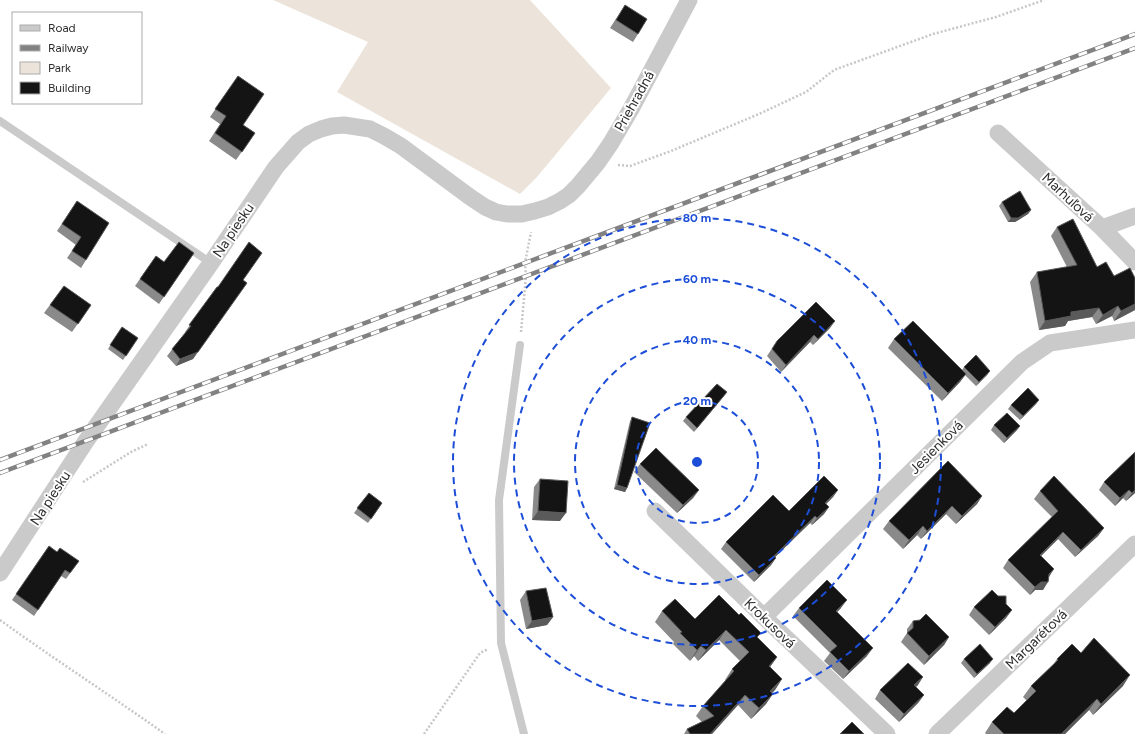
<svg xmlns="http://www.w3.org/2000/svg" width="1135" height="734" viewBox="0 0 1135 734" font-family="Figtree,sans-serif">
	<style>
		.green { fill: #ece4da }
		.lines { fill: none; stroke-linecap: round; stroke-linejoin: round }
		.path { stroke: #c7c7c7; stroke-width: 2.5; stroke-dasharray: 2 2; stroke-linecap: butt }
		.service { stroke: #cacaca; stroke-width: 8 }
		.minor { stroke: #cacaca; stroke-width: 17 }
		.rail-casing { stroke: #828282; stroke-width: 4.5 }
		.rail { stroke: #fff; stroke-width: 3; stroke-dasharray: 9; stroke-linecap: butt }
		.wall { fill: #8a8a8a }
		.shaded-wall { fill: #5a5a5a }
		.building { fill: #141414; stroke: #5a5a5a }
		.ring { fill: none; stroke: #1d4ed8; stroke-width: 2; stroke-dasharray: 7 5 }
		.labels { text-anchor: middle; stroke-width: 4; stroke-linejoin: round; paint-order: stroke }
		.street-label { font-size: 14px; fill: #2d2d2d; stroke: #fff }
		.centre { fill: #1d4ed8; stroke: #fff; stroke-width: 2 }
		.ring-label { font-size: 12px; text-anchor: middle; font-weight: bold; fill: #1d4ed8; stroke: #fff; stroke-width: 4; stroke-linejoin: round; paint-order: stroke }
	</style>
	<rect width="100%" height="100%" fill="#fff"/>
	<path class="green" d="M273 0H530L611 88 537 177 520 194 337 92 368 42Z"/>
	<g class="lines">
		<path class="path" d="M618 165 630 166 671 151 759 114 806 92 834 70 933 34 996 17 1044 0
			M521 332 526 276 525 263 531 232
			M83 482 131 452 148 444
			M0 620C54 659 110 695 165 734
			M424 734 480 653 488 649"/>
		<path class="service" d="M0 121 211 263
			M520 345 499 500 501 643 524 734"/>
		<path class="minor" d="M998 133 1102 228 1135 262
			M1102 228 1135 216
			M655 511 764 617 887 734
			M0 573 86 441 211 263 276 167 298 142 309 134 321 129 332 126 344 125 370 129 384 136 401 146 470 197 485 207 496 212 507 214H522L535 211 548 207 560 201 569 195 578 186 598 162 611 143 631 109 689 0
			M764 617 1022 362 1050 343 1135 330
			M937 734 1135 544"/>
		<defs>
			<path id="rail" d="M0 460 1135 34
				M0 473 1135 48"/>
		</defs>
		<use href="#rail" class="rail-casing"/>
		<use href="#rail" class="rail"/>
	</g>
	<path class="wall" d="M625 5 638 34 633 42 610 28Z
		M238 76 243 125 255 133 236 160 209 141 220 124 210 117Z
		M77 201 86 260 81 268 67 258 76 245 57 231Z
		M1002 202 1031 210 1028 214 1015 222H1008L999 206Z
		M1057 227 1097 267 1114 276 1135 310 1114 321 1112 316 1096 324 1092 317 1068 321 1065 326 1039 330 1030 282 1037 272 1067 267 1051 236Z
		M194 253 159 304 135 286 156 256 164 262Z
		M243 280 193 359 176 366 167 356 185 333V332L217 287H218Z
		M64 286 91 305 72 332 44 313Z
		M122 327 138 338 123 360 108 349Z
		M830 328 813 345 810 342 781 372 767 356 777 341Z
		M894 339 962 370 964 367 990 371 987 375 976 386 965 375 960 382 942 401 888 348Z
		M727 392 694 432 683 421 686 417Z
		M1039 400 1036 404 1020 420 1008 409 1011 405Z
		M632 417 627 488 625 492 614 489 630 421Z
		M994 425 1020 426 1017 430 1004 443 991 430Z
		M1135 452V493L1126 501 1123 498 1115 506 1099 490 1104 482Z
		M640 464 699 490 693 498 677 513 634 472Z
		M540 479 560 521 532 520 534 487Z
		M838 490 833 497 826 504 829 507 824 514 812 525 810 523 775 557 776 558 771 565 754 582 721 549 726 542 789 511Z
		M1040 491 1104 528 1098 536 1075 557 1058 539 1041 556 1049 577 1043 590H1035L1030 595 1003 568 1008 560 1052 517 1034 499Z
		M369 493 382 503 368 523 354 513Z
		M982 496 977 504 956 524 946 514 921 539 917 535 903 549 883 529 889 521Z
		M49 546 57 552 79 561 66 579 61 576 34 616 12 600Z
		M526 591 553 617 547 625 526 629 520 600Z
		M1006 604 1012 610 1006 618 989 635 969 615 974 607Z
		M799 608H841L837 612 867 656 843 679 824 661 830 653 793 616Z
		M662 611 695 619 757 637 777 657 770 667 782 679 775 690 772 693 766 704 751 719 738 705 712 734H684L687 729 702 722 696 716 703 706 726 681 725 680 732 669 740 661 719 640 698 661 694 656 690 661 673 644 674 642 655 622Z
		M913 621 949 637 944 645 924 665 901 642 907 633V629Z
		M1081 653 1123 686 1093 715 1089 710 1065 734H986L985 733 992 722 1014 713 1027 701 1023 697 1031 686 1053 665 1057 659Z
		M964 659 990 663 974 678 961 663Z
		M918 685 916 687 924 695 918 703 899 722 875 699 880 690Z"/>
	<path class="shaded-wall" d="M1031 210 1028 214 1015 222H1008L1011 218Z
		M1135 304V310L1114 321 1121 311Z
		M1118 306 1112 316 1096 324 1103 315Z
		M1099 308 1092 317 1068 321 1065 326 1039 330 1045 321 1071 312Z
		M835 321 830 328 813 345 818 339Z
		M814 335 810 342 781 372 786 365Z
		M198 352 193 359 176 366 180 359Z
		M990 371 987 375 976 386 979 382Z
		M966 374 960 382 942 401 948 393Z
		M727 392 724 396 694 432 697 428Z
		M1039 400 1036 404 1020 420 1023 416Z
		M1020 426 1017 430 1004 443 1007 438Z
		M617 485 627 488 625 492 614 489Z
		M699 490 693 498 677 513 683 505Z
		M838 490 833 497 820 510 825 503Z
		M1129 490 1123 498 1115 506 1120 498Z
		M1135 490V493L1126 501 1132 493Z
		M982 496 977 504 956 524 962 516Z
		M952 506 946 514 921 539 927 531Z
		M829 507 824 514 812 525 817 518Z
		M538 511 566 513 560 521 532 520Z
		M815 516 810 523 769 563 774 556Z
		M923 526 917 535 903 549 909 540Z
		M1104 528 1098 536 1075 557 1081 550Z
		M1063 532 1058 539 1035 562 1040 555Z
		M776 558 771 565 754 582 759 575Z
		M1054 569 1049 577 1048 582 1043 590H1035L1030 595 1035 587Z
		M847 600 841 608 830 619 836 611Z
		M1012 610 1006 618 989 635 995 627Z
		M553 617 547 625 526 629 532 621Z
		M726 630 719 640 698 661 706 650Z
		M949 637 944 645 924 665 929 656Z
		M701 646 694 656 690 661 697 650Z
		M873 648 867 656 843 679 849 671Z
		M777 657 770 667 769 666Z
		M993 659 990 663 974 678 977 674Z
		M1130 675 1123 686 1093 715 1101 704Z
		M923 677 918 685 908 694 914 685Z
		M782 679 775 690 763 702 770 691Z
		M773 694 766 704 751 719 759 708Z
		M745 695 738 705 712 734H710Z
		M924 695 918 703 899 722 904 714Z
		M1097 699 1089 710 1065 734H1061Z"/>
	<path class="building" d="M625 5 647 19 638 34 616 20Z
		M238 76 264 94 243 125 255 133 242 152 215 133 226 116 215 109Z
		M1020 191 1031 210 1018 218H1011L1002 202Z
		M77 201 109 223 86 260 72 251 81 237 62 224Z
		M1073 219 1097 267 1106 262 1114 276 1130 268 1135 278V304L1121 311 1118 306 1103 315 1099 308 1071 312V316L1045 321 1037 272 1077 265 1057 227Z
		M179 242 194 253 164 297 140 279 156 256 164 262Z
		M249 242 262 253 243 280 247 283 198 352 180 359 172 349 191 326 189 325 217 287H218Z
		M64 286 91 305 78 324 50 305Z
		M816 302 835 321 818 339 814 335 786 365 772 349 777 341Z
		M913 321 966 374 948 393 894 339Z
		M122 327 138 338 126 356 110 345Z
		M976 355 990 371 979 382 964 367Z
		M717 384 727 392 697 428 686 417Z
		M1028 388 1039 400 1023 416 1011 405Z
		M1007 413 1020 426 1007 438 994 425Z
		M632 417 650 423 627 488 617 485Z
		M656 448 699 490 683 505 640 464Z
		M1135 452V490L1132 493 1129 490 1120 498 1104 482Z
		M948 461 982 496 962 516 952 506 927 531 923 526 909 540 889 521Z
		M824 476 838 490 825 503 829 507 817 518 815 516 774 556 776 558 759 575 726 542 773 495 789 511Z
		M1054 476 1104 528 1081 550 1063 532 1040 555 1054 569 1049 574 1048 582H1041L1035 587 1008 560 1058 511 1040 491Z
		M540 479 568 481 566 513 538 511Z
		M369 493 382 503 371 519 357 508Z
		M49 546 57 552 60 548 79 561 70 573 65 570 38 610 16 594Z
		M827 580 847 600 836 611 873 648 849 671 830 652 837 646 799 608Z
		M546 588 553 617 532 621 526 591Z
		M992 590 998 596H1006V604L1012 610 995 627 974 607Z
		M719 595 739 615 741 613 761 633 757 637 777 657 769 666 782 679 770 691 773 694 759 708 745 695 710 734H690L687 729 714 716 703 706 734 671 732 669 749 652 726 630 706 650 701 646 697 650 680 633 682 632 662 611 675 599 695 619Z
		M926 614 949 637 929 656 907 633 913 628V621L920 620Z
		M1094 638 1130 675 1101 704 1097 699 1061 734H1004L992 722 1007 707 1014 713 1036 691 1031 686 1058 660 1057 659 1072 644 1081 653Z
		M980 644 993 659 977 674 964 659Z
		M908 663 923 677 914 685 924 695 904 714 880 690Z
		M852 722 864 734H840Z"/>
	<g class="ring">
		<circle cx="697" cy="462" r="61"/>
		<circle cx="697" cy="462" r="122"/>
		<circle cx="697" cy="462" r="183"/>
		<circle cx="697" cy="462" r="244"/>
	</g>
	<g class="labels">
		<g class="street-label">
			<text transform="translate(634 101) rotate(-61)" y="5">Priehradná</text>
			<text transform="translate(1068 197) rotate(43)" y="5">Marhuľová</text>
			<text transform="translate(233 230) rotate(-56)" y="5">Na piesku</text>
			<text transform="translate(936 447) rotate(-45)" y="5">Jesienková</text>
			<text transform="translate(50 498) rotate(-57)" y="5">Na piesku</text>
			<text transform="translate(770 623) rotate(44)" y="5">Krokusová</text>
			<text transform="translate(1036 639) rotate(-44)" y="5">Margarétová</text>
		</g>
	</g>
	<circle cx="697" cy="462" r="6" class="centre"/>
	<g class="ring-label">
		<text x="697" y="222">80 m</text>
		<text x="697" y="283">60 m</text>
		<text x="697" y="344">40 m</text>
		<text x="697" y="405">20 m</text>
	</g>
	<rect x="12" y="12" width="130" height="92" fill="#ffffff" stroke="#ababab"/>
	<rect x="20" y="25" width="20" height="6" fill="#cacaca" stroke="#ababab"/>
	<text x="48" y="32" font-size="12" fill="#2d2d2d">Road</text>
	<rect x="20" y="45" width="20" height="6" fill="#828282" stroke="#ababab"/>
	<text x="48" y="52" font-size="12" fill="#2d2d2d">Railway</text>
	<rect x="20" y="62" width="20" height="12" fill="#ece4da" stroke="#ababab"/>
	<text x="48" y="72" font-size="12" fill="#2d2d2d">Park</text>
	<rect x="20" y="82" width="20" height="12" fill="#141414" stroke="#ababab"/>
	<text x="48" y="92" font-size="12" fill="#2d2d2d">Building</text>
</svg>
